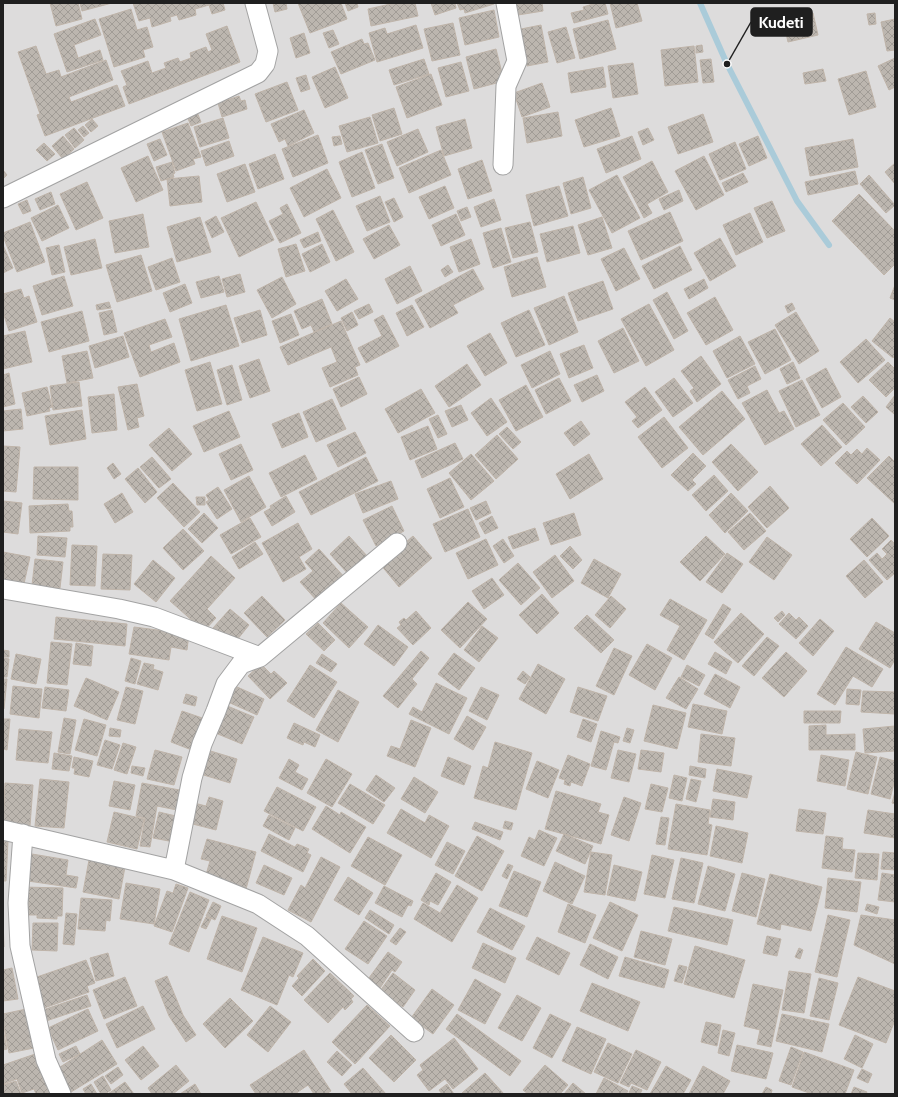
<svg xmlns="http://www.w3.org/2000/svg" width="898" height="1097" viewBox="0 0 898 1097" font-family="Cabin,sans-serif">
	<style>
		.residential { fill: #dddcdc }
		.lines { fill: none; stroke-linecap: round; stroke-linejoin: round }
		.stream { stroke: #aacbd9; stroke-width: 6 }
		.building { fill: url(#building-cross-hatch); stroke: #bfb4a9 }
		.minor-casing { stroke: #a3a3a3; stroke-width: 21 }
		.minor { stroke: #fff; stroke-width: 19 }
		.leader { fill: none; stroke: #1f1f1f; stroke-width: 1.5 }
		.callout-dot { fill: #1f1f1f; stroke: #fff; stroke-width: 1.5 }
		.callout { fill: #1f1f1f; stroke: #1f1f1f; stroke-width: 1.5 }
		.callout-label { font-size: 16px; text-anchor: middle; font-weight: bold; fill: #fff }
	</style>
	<defs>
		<pattern id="building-cross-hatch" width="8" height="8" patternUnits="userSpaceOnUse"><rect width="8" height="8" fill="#bcb6af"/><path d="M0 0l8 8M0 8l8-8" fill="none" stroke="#a19c96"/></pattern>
	</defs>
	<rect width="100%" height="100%" fill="#efece6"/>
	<path class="residential" d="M3 3H895V1094H3Z"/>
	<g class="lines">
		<path class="stream" d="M700 3 727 64 797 201 829 245"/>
	</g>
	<path class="building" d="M50 3H78L82 19 56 26Z
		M80 3H112L82 11Z
		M133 3H223L225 10 212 14 209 5 195 9 196 15 179 20 177 15 170 17 171 21 152 27 150 18 139 21Z
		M273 3H286L287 9 275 12Z
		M298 3H341L347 19 310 33Z
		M345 3H357L358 7 348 11Z
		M395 3H415L418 16 371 26 368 9Z
		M431 3H455L456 8 435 15Z
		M457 3H494V4L465 13 464 9 460 10Z
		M516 3H542L543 11 518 15Z
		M596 3H605L608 14 574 23 571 13 584 10 583 7Z
		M610 3H637L642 21 616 28Z
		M131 9 137 30 147 27 153 47 143 50 145 57 114 67 99 19Z
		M494 10 499 37 465 45 459 18Z
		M813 13 818 35 788 42 783 20Z
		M875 13 876 24 869 25 867 14Z
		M95 19 101 35 74 45 78 58 100 50 103 60 67 72 54 34Z
		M895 19V50L887 51 881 22Z
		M608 20 616 49 580 59 573 29Z
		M453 23 460 55 432 61 424 29Z
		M416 25 423 48 377 62 369 33 385 28 387 34Z
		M541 25 548 62 527 66 521 29Z
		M227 26 240 62 129 104 123 87 127 85 121 71 148 61 152 73 166 68 164 63 178 58 180 62 191 58 190 53 206 47 208 52 212 50 206 34Z
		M566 27 575 58 557 63 548 32Z
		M333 30 339 44 329 48 323 33Z
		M304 33 310 53 296 58 290 38Z
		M362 39 364 44 368 43 375 60 341 74 331 52Z
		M702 45 703 52 696 53V46Z
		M36 46 46 74 59 70 61 77 106 60 113 80 69 97 71 102 117 85 125 106 45 136 37 115 40 114 18 52Z
		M694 46 698 82 665 86 661 50Z
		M496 49 504 81 474 89 466 57Z
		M895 58V87L889 90 878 66Z
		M424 59 429 74 394 85 389 70Z
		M711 59 714 82 703 83 700 60Z
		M461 62 469 91 446 97 438 68Z
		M633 63 638 94 613 98 608 66Z
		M335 67 348 98 325 108 312 77Z
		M603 67 606 87 571 93 568 73Z
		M823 69 826 81 805 84 803 73Z
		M866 71 876 107 849 115 838 79Z
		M431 74 442 105 407 118 396 87Z
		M306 75 310 89 301 92 296 78Z
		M287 82 298 110 266 122 255 94Z
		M542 83 550 107 522 117 514 93Z
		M239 96 241 101 245 100 247 109 222 117 218 103Z
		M394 108 402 134 380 141 372 115Z
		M611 108 620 136 584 147 575 120Z
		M304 110 314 133 288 146 285 139 279 142 271 124Z
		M197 112 201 122 191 126 187 116Z
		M558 112 562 136 527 143 523 118Z
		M703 114 713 142 678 154 668 127Z
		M370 117 378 143 347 152 339 126Z
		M223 118 229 138 200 147 194 127Z
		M92 119 98 126 91 132 85 125Z
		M465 119 472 148 444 156 436 127Z
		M188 123 201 157 193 159 195 164 176 171 162 132Z
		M83 126 89 133 84 137 78 130Z
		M74 128 84 140 75 148 65 135Z
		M648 128 654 140 643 145 638 132Z
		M418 129 428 152 397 166 387 142Z
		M318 135 328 163 293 177 282 149Z
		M63 136 74 149 63 159 52 146Z
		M340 136 342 144 334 146 332 137Z
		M632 136 641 159 606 173 597 149Z
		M758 136 767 158 749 166 739 144Z
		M160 139 167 155 154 161 147 144Z
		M853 139 858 167 810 176 805 148Z
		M229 141 234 156 206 166 201 151Z
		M735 142 746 169 720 180 709 154Z
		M44 143 55 154 47 161 36 150Z
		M382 144 394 178 378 184 365 150Z
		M441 150 451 175 409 193 399 168Z
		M362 152 375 188 352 197 339 162Z
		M275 154 284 179 258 189 249 164Z
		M148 156 163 190 136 202 121 168Z
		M704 156 724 195 696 210 675 171Z
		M482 160 492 191 468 199 458 169Z
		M652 161 668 192 647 204 652 213 644 218 623 177Z
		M172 162 175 173 173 174 174 177 161 181 156 167Z
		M895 163V184L885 172Z
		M245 164 255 192 227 202 217 174Z
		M327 169 341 198 304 217 290 188Z
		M3 170 7 175 3 179Z
		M855 171 858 184 808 195 805 182Z
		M743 173 748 182 726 192 722 183Z
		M617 175 640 218 612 233 589 190Z
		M869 175 895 205 886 213 860 184Z
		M199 176 202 202 170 206 167 179Z
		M583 177 591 208 571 214 563 183Z
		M87 182 103 218 76 230 60 194Z
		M445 186 454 208 429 219 419 197Z
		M559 186 568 216 534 226 526 195Z
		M679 190 683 201 664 210 659 199Z
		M51 192 55 204 40 210 35 199Z
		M859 194 895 231V264L884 275 832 221Z
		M380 196 390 222 367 231 356 206Z
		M394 198 403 217 394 222 385 202Z
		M494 199 501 220 481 227 474 207Z
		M27 200 31 211 23 214 18 204Z
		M772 201 785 231 767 238 754 208Z
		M256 202 274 240 239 257 221 218Z
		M287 204 301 233 280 243 269 221 283 214 280 208Z
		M58 205 69 228 42 241 31 218Z
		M467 207 471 217 461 221 457 211Z
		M333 210 354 252 336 261 316 219Z
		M670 212 683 241 641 260 628 231Z
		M750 213 763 242 736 255 723 225Z
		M143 214 149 247 115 253 109 221Z
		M456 214 465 235 441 246 432 225Z
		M216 216 224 232 212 238 205 222Z
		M200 217 211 252 177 262 167 227Z
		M602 217 612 248 588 255 578 225Z
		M30 222 45 262 17 272 3 236V233Z
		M530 222 538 252 513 258 505 228Z
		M389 225 400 245 374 259 363 239Z
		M573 226 580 253 547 262 540 234Z
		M501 228 511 262 493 268 483 233Z
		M318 232 321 241 304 248 300 240Z
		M720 238 736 266 710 281 694 253Z
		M95 239 102 268 71 275 64 247Z
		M471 239 480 264 459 272 450 247Z
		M296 244 305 271 286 277 278 249Z
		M322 244 330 262 310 272 302 254Z
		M3 245 13 268 3 273Z
		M59 245 65 272 52 275 46 248Z
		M680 246 692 270 654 289 642 266Z
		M624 248 640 279 616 291 601 259Z
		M141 255 152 291 117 302 106 265Z
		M537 257 546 287 512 297 504 267Z
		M172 258 180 282 156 290 148 267Z
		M448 265 453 272 445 277 441 270Z
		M410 266 422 291 397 304 385 279Z
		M473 269 484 289 453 305 458 313 430 328 415 300Z
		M240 274 245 292 227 297 222 279Z
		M64 276 73 306 42 315 33 286Z
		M219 276 224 292 201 298 196 282Z
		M282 277 296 304 272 318 257 290Z
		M346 279 358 299 337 311 325 291Z
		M704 279 708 288 689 299 684 289Z
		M603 281 613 309 578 321 568 293Z
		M185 284 192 303 170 312 163 293Z
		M895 285V300L890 298Z
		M21 289 24 298 29 296 37 322 9 331 3 312V294Z
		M667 292 688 331 674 339 653 300Z
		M564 296 578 332 549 345 534 308Z
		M715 297 733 330 706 345 687 313Z
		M322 299 332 324 314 332 311 325 302 329 294 311Z
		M109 302 111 308 97 310 96 305Z
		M792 303 795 309 788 313 785 306Z
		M369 304 373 312 359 319 354 311Z
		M649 304 674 350 646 366 621 319Z
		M226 305 239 346 191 361 179 319Z
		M412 305 424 327 407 336 396 313Z
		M112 310 117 332 104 335 99 313Z
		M260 310 267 335 242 343 234 318Z
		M529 310 545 345 516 357 501 323Z
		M82 311 89 341 49 352 41 322Z
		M352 312 358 325 347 331 341 318Z
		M796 312 819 351 799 364 775 325Z
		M291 314 299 335 280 343 272 321Z
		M383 315 399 346 366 363 358 348 382 336 374 320Z
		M890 318 895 322V355L893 358 872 341Z
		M165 319 172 337 149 345 151 352 174 343 180 362 140 377 124 333Z
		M341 321 360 365 355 367 358 375 330 387 322 368 337 362 331 347 288 365 280 347Z
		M623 328 639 361 614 373 598 341Z
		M775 329 791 360 765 374 748 342Z
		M25 331 32 362 3 369V336Z
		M490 333 507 363 485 376 467 346Z
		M123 336 129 357 95 368 89 346Z
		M740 336 755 364 727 378 713 351Z
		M866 339 885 360 858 383 840 362Z
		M584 345 593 368 569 378 560 354Z
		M87 351 93 378 67 383 62 356Z
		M550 351 560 374 532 388 521 365Z
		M701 356 721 384 697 402 690 391 694 388 681 371Z
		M259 359 270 391 250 398 239 366Z
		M210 362 222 404 197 411 185 370Z
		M793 362 800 378 787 384 780 369Z
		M888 362 895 369V388L886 397 869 380Z
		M467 364 481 385 449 407 435 386Z
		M232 365 242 400 227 405 217 370Z
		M755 366 761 379 747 386 750 393 738 399 728 380Z
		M826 368 841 397 822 408 806 379Z
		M9 373 15 404 3 407V375Z
		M597 375 604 391 582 402 574 385Z
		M359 377 367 394 341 407 333 389Z
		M559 378 571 401 546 414 535 390Z
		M674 378 693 403 673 417 655 392Z
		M802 380 820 415 796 427 779 391Z
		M79 382 82 406 53 410 50 386Z
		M137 384 144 416 137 418 139 427 128 430 118 387Z
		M526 385 543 417 516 431 499 400Z
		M47 387 52 407 49 408 50 411 27 416 22 393Z
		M645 387 662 410 638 428 632 421 637 417 625 402Z
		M421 389 435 413 398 433 385 409Z
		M767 390 779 413 784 411 794 429 765 445 742 403Z
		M722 391 745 419 703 455 679 427Z
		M114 394 117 430 92 433 88 397Z
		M895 395V412L894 414 886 407Z
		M863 396 878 412 866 423 851 407Z
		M491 398 507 422 487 436 471 413Z
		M332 399 346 429 316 442 303 412Z
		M843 403 865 427 846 445 823 420Z
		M461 405 468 420 452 427 445 411Z
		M21 409 23 429 3 431V411Z
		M82 410 86 439 50 445 45 416Z
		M229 411 240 437 204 452 193 426Z
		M299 413 308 437 282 448 272 424Z
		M438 415 447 434 438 438 429 419Z
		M664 417 688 448 662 468 638 437Z
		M581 421 590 434 574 446 564 433Z
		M822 425 842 447 821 466 801 444Z
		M428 426 437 449 410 460 401 437Z
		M507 427 521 442 513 449 499 434Z
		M169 428 192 454 172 471 149 445Z
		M355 432 366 453 338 467 327 445Z
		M497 435 518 459 496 479 475 455Z
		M455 443 463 459 422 478 415 461Z
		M241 444 253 470 231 480 219 454Z
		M731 444 758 472 738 491 712 462Z
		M3 446 20 447 16 492 3 491Z
		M867 448 880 460 857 484 835 463 847 451 851 455 857 449 862 454Z
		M693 453 706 466 692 480 696 484 688 491 671 475Z
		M471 454 494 481 471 500 449 473Z
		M589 454 603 479 570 499 556 474Z
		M305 455 317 479 281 497 269 473Z
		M889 456 895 462V504L867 478Z
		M152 457 171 479 159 488 140 467Z
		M366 457 378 481 311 515 299 492Z
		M113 463 121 474 114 479 107 468Z
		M34 467H78V500L33 499Z
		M138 468 157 492 145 503 125 479Z
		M714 475 728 491 706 511 692 495Z
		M249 476 266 507 241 522 224 490Z
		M450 478 464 507 440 518 427 489Z
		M391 481 398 499 363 513 355 494Z
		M173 483 200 512 184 527 157 498Z
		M770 486 789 508 767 528 748 507Z
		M218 487 232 509 217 519 206 502 209 500 206 495Z
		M122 493 133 512 115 523 104 504Z
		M731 493 748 511 725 533 709 515Z
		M286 496 295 512 272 526 264 512 271 508 270 506Z
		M196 497H205V505H197Z
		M3 501 22 503 18 534 3 532Z
		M486 501 491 513 476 520 470 508Z
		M68 504 69 511H72L73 527H70V531L30 533 29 506Z
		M392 506 404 531 376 546 363 520Z
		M468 509 480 537 445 552 433 524Z
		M204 513 218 528 202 543 188 529Z
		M574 513 581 535 551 545 543 523Z
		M750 513 766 531 744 550 728 532Z
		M492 516 498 528 485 534 479 523Z
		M250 518 261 537 231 554 220 535Z
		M872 518 889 536 867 557 850 539Z
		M298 523 312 549 299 557 306 569 283 582 262 543Z
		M535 528 539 540 513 549 508 537Z
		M183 529 204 551 183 570 163 548Z
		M38 536 67 538 65 557 37 555Z
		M349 536 368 557 349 575 330 554Z
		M413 536 432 558 399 587 380 564Z
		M706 536 725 554 700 581 680 562Z
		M767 537 792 555 774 580 749 562Z
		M486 539 498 565 468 579 456 553Z
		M503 539 514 556 504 563 493 546Z
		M891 540 895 544V573L887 580 869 560 877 553 882 559 887 554 882 549Z
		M255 542 263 554 239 569 232 557Z
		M72 545 97 546 95 586 70 585Z
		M570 546 582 560 573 569 560 556Z
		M319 549 346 579 319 603 300 582 313 571 305 562Z
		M3 552 30 557 23 588 3 584Z
		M727 553 743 564 722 593 706 582Z
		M103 554 132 555 130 590 101 589Z
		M555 555 574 581 552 598 533 572Z
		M211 556 235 578 207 609 216 618 204 631 170 601Z
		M35 559 63 562 60 588 32 585Z
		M594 559 621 574 608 598 581 583Z
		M153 560 175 578 156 602 134 584Z
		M864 560 883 582 865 598 846 576Z
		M518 563 540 588 521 605 499 580Z
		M492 578 504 595 484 609 472 591Z
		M542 594 559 613 537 634 519 615Z
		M262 596 285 620 267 637 244 613Z
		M611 596 626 609 610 628 595 615Z
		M670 599 707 620 684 660 667 650 680 626 660 615Z
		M468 602 487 619 460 648 441 630Z
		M341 603 368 627 349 648 323 623Z
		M723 604 731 609 713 639 705 634Z
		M230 609 249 625 233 645 213 628Z
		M416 611 431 628 413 645 397 628 401 625 399 622 404 618 406 620Z
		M782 611 785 615 778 622 774 618Z
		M741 613 764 634 738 663 714 642Z
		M789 613 796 620 799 617 808 626 796 639 779 624Z
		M587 615 614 640 601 653 574 628Z
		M56 617 127 624 125 646 54 639Z
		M820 619 834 631 813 656 799 643Z
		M876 622 895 633V660L890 668 859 649Z
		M318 623 335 640 324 651 306 634Z
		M378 625 408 647 394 666 364 644Z
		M482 626 498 638 479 662 464 650Z
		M134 627 189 634 187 650 171 647 169 660 129 654Z
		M767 637 779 646 754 676 742 666Z
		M51 642 72 644 67 685 47 683Z
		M76 643 93 646 91 666 73 664Z
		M647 644 672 658 655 690 629 675Z
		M846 647 883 669 872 687 853 676 835 705 817 694Z
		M614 648 632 656 614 695 596 686Z
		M3 650 9 651V657H3Z
		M421 651 429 658 412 679 417 684 398 708 383 696Z
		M715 652 732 662 726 674 708 664Z
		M786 652 807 671 784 697 762 678Z
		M454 653 475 668 459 690 438 674Z
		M16 654 41 659 36 684 11 679Z
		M322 654 337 664 331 672 316 663Z
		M3 658 9 659 7 677H3Z
		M131 658 141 661 135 684 125 681Z
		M144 663 154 665 153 669 163 672 158 690 137 684Z
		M261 664 271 674 274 671 287 683 270 699 248 676Z
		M538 664 565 679 546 714 519 699Z
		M310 665 337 682 314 718 287 701Z
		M687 665 705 675 699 686 681 677Z
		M523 671 530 677 525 684 517 679Z
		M715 674 740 687 730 708 704 694Z
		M679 677 698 689 686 709 666 698Z
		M86 678 119 692 107 720 74 706Z
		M3 679H7L4 709H3Z
		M436 683 467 698 449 734 409 714 413 707 422 712Z
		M13 686 42 689 39 718 10 714Z
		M235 686 264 699 257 715 228 702Z
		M45 687 69 690 66 711 42 708Z
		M126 687 143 691 135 724 117 720Z
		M481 687 499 695 487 720 469 711Z
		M578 687 607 696 598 721 570 712Z
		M847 689 861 690 859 705 846 704Z
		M338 690 359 702 338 742 316 730Z
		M863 691 895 692V714L861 712Z
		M186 694 197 697 195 706 183 703Z
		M693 704 727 711 722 734 688 727Z
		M225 705 254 717 242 744 213 732Z
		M653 705 686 713 677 749 644 741Z
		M182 711 208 720 197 752 171 742Z
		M804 711H841L840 723H804Z
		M467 716 486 727 473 750 454 739Z
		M64 718 76 720 70 754 58 752Z
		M3 719H10L7 750 3 749Z
		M84 719 106 725 97 756 75 750Z
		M583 719 597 724 591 742 577 737Z
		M411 720 431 728 415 767 387 756 391 746 400 749Z
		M294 723 320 735 315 747 304 742 303 745 287 738Z
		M826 725V735L855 734V750H809V726Z
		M895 726V751L865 753 863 729Z
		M110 728 121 730 120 737 109 736Z
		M627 728 634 730 630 743 623 741Z
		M19 729 52 732 48 763 16 760Z
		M601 731 620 737 618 743 614 742 606 770 591 766Z
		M701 734 735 738 731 766 698 762Z
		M105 740 120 745 112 769 97 765Z
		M495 742 532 753 516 810 474 798 483 766 488 768Z
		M123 743 136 747 127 774 114 770Z
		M204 749 237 759 230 783 197 773Z
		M155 750 182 757 174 785 147 779Z
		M618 750 636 754 629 782 611 778Z
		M641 750 664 753 661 772 638 769Z
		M856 752 877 757 868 794 847 789Z
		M54 753 72 756 69 771 52 769Z
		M568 755 590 764 582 786 571 782 570 786 564 784 565 780 559 778Z
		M821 755 849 760 845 786 817 781Z
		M74 757 93 761 89 777 74 774 75 768H72Z
		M448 757 471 766 464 785 441 776Z
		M880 757 895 761V779L890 799 871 794Z
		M289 759 299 765 295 772 308 779 302 790 279 778Z
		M326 759 352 774 332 807 307 793Z
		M537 761 559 770 548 798 526 789Z
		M132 766 145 768 143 776 131 773Z
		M690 766 706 769 705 778 689 775Z
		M717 769 752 776 747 798 713 791Z
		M376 775 395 788 384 802 366 790Z
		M674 775 687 778 682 801 669 798Z
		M414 777 438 792 425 813 401 799Z
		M40 779 69 782 64 828 35 826Z
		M691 779 701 781 696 802 686 799Z
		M114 781 135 785 130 810 109 806Z
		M5 783 33 785 30 826 3 824Z
		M142 783 185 791 182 811 157 806 150 847 140 846 145 818 136 816Z
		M350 784 385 805 373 824 338 803Z
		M651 784 668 788 662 812 645 809Z
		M277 787 316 807 303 831 264 811Z
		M556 791 601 804 598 812 609 815 601 844 545 829Z
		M895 792V804L892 803Z
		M209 797 223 801 216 830 185 822 190 802 206 806Z
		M624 797 641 803 629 841 611 835Z
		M713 799 735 802 733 820 710 817Z
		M676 804 710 810 708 824 712 825 707 855 668 849Z
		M326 806 340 815 341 812 366 827 350 853 312 829Z
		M401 809 425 823 429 815 449 826 431 858 387 833Z
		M799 809 826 813 823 834 796 831Z
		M868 810 895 814V838L864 833Z
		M114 812 144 819 137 849 107 842Z
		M159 812 180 817 174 842 153 838Z
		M269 815 295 828 289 840 263 826Z
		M661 817 669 818 665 845 656 844Z
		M505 821 513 823 511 830 503 828Z
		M475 822 503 832 500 840 472 829Z
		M716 826 748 833 742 863 710 856Z
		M539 830 557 838 544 866 521 856 529 837 535 840Z
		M269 834 295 847 297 844 309 849 307 853 311 855 303 872 261 851Z
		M564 834 593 846 585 864 556 851Z
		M477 836 504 851 482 891 455 876Z
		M826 836 843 838 842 849 855 850 852 872 822 868Z
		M368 837 402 855 385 885 351 866Z
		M207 839 256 852 246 889 205 878 210 861 201 859Z
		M3 840 8 841 6 881H3Z
		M447 842 465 851 453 874 435 865Z
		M591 852 612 855 605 895 584 892Z
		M883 852 895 853V870L881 869Z
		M26 853 68 860 66 875 78 877 76 888 21 880Z
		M858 853 879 854 877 880 855 878Z
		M652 855 674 860 665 898 644 894Z
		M321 857 340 867 311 922 288 910 301 885 305 888Z
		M681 858 703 863 694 903 672 899Z
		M89 860 125 867 119 899 83 892Z
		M555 862 585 876 572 904 543 891Z
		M508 864 513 866 507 879 502 876Z
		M264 865 292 878 284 895 256 883Z
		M614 865 642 872 635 901 607 895Z
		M708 866 735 874 725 911 698 904Z
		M514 871 541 882 527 917 499 906Z
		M436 873 451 882 438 905 430 901 429 905 421 900Z
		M742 873 765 879 756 917 732 911Z
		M882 873 895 875V902L878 900Z
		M770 874 822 887 811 931 781 924 780 930 757 924Z
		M348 877 373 893 359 915 334 900Z
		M828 878 861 882 857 912 825 908Z
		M126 883 160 889 154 924 120 919Z
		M176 884 188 888 172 932 154 926 167 891 173 893Z
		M457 885 478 898 452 942 414 919 423 903 440 913Z
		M384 886 413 901 411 906 408 905 402 917 375 903Z
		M23 887 63 888 62 916H57V919L37 918V915H22Z
		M190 892 209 900 189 952 169 944Z
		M81 898 112 900 110 921 106 920 105 931 78 929Z
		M213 902 221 906 215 920 206 916Z
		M610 902 638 915 622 951 593 938Z
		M568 904 596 915 585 943 558 932Z
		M867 904 879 907 877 914 865 910Z
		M674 907 733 920 727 945 668 931Z
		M490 908 525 926 512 950 477 932Z
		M370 910 394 925 389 934 365 918Z
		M66 913 77 914 74 945 63 944Z
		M828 915 850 920 837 977 815 972Z
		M861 915 895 920V964L854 945Z
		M222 916 257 928 242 972 207 959Z
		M206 917 211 919 206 929 201 927Z
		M3 919 4 947H3Z
		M364 921 387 936 368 964 345 949Z
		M33 923H58L57 951 32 950Z
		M400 928 406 932 396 945 390 941Z
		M641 931 672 939 665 965 634 957Z
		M767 936 781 939 777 956 763 953Z
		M263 937 303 953 293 977 289 975 277 1005 241 990Z
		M537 937 570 953 559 975 526 959Z
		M483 943 516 958 505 983 472 968Z
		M590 944 618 957 608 979 580 965Z
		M695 946 745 960 734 998 684 984Z
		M799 948 803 950 800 959 795 957Z
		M388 952 402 962 395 972 392 970 378 991 366 982Z
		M108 953 114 976 96 981 90 958Z
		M625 957 669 970 664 988 619 976Z
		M313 959 325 971 302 996 292 986 299 978 297 976Z
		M86 960 95 983 87 986 89 992 44 1008 34 978Z
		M679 965 687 967 682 983 674 981Z
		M12 968 18 999 3 1001V970Z
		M789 971 811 974 804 1013 782 1010Z
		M330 973 354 996 351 999 353 1002 345 1010 343 1007 328 1023 304 1000Z
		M393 973 415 990 403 1007 380 991Z
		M167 976 183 1015 196 1035 186 1042 169 1016 155 981Z
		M125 977 137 1006 104 1019 93 990Z
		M858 977 895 991V1020L886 1043 839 1025Z
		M819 978 838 983 829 1020 810 1016Z
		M475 979 501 994 485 1024 458 1010Z
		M592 983 640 1002 628 1031 580 1011Z
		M753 984 783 990 771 1047 757 1044 760 1030 744 1026Z
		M432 989 454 1005 433 1034 411 1018Z
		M87 995 91 1006 46 1021 43 1010Z
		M517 995 541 1008 522 1041 498 1028Z
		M230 998 253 1021 225 1048 203 1024Z
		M367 1005 390 1026 355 1064 332 1042Z
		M143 1006 155 1029 117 1048 106 1024Z
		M270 1006 291 1022 268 1052 247 1035Z
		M31 1008 39 1047 9 1053 3 1022V1014Z
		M88 1009 98 1031 58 1050 48 1028Z
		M457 1014 521 1061 510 1076 446 1029Z
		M550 1014 571 1024 552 1058 533 1048Z
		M782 1014 829 1024 822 1052 776 1041Z
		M706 1022 721 1025 717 1046 701 1042Z
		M577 1027 606 1039 591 1074 562 1061Z
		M3 1029 7 1049 3 1050Z
		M723 1030 735 1033 729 1056 718 1053Z
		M391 1035 416 1060 394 1082 369 1058Z
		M855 1035 873 1044 862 1068 844 1059Z
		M454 1038 478 1069 453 1089 445 1079 429 1091 417 1075 423 1070 420 1065Z
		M102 1040 117 1064 71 1092 57 1069Z
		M608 1043 632 1054 618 1083 594 1072Z
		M737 1045 773 1053 766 1079 731 1071Z
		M76 1046 80 1054 63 1062 59 1054Z
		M143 1046 159 1066 141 1080 125 1060Z
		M791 1047 803 1052 791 1085 779 1081Z
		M304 1050 331 1091 326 1094H314L308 1085 295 1094H256L250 1085Z
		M636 1050 661 1062 647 1090 631 1083 629 1087 620 1083Z
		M337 1051 352 1065 342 1076 327 1062Z
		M41 1052 51 1094H36L34 1089 22 1093 17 1079 3 1084V1065Z
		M804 1052 854 1070 845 1094H812L792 1087Z
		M176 1065 189 1081 173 1094H152L148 1088Z
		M545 1065 568 1085 560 1094H528L523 1090Z
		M666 1066 691 1080 683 1094H650Z
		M703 1066 730 1081 723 1094H689Z
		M118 1067 123 1075 111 1084 105 1076Z
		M363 1068 386 1094H352L344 1084Z
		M862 1069 872 1074 868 1083 857 1078Z
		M485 1073 504 1094H462V1093Z
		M103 1076 111 1090 105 1094H101L94 1082Z
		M604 1078 628 1091 626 1094H596Z
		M16 1081 21 1094H4L3 1085Z
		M125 1082 134 1094H108Z
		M573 1083 586 1094H564Z
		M91 1084 97 1094H86L83 1089Z
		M195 1084 201 1094H180Z
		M447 1084 454 1094H442L439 1090Z
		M632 1086 642 1090 640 1094 629 1093Z
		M766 1087 772 1090 771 1094H762Z
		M854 1087 867 1092 866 1094H851Z"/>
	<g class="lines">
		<defs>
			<path id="minor" d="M503 165 506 86 517 61 506 3
				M3 198 258 73 265 64 268 51 255 3
				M3 589 119 609 154 617 260 657
				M3 830 174 870 258 904 307 936 414 1032
				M23 834 18 903 20 946 46 1060 61 1094
				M174 870 192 778 202 744 216 711 226 684 241 664 260 657 397 543"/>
		</defs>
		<use href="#minor" class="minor-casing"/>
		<use href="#minor" class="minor"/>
	</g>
	<path class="leader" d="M727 64L751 22"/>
	<circle class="callout-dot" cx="727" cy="64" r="4"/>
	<rect class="callout" x="751" y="8" width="61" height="28" rx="4"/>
	<g class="callout-label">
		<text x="781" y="28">Kudeti</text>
	</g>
	<rect width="898" height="1097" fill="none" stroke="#1f1f1f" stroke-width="8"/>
</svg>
